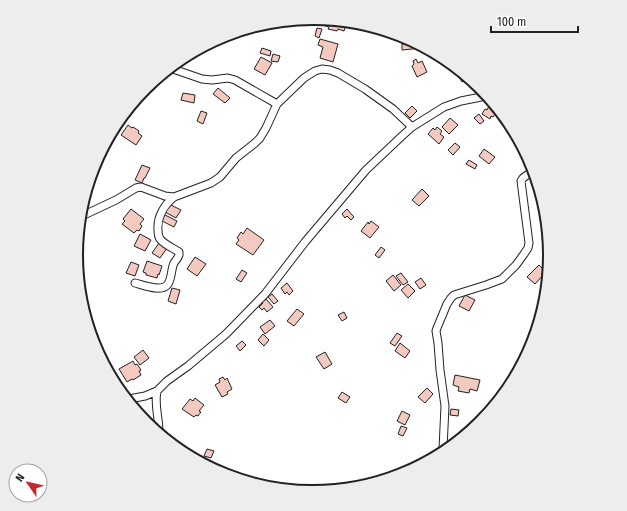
<svg xmlns="http://www.w3.org/2000/svg" width="627" height="511" viewBox="0 0 627 511" font-family="'Fira Sans Condensed',sans-serif">
	<style>
		.building { fill: #f3c9c0; stroke: #222 }
		.lines { fill: none; stroke-linecap: round; stroke-linejoin: round }
		.minor-casing { stroke: #222; stroke-width: 9 }
		.minor { stroke: #fff; stroke-width: 7 }
		.rim { fill: none; stroke: #222; stroke-width: 2 }
	</style>
	<rect width="100%" height="100%" fill="#fff"/>
	<path class="building" d="M323 20 346 24 344 31 338 29 337 31 328 29 329 27 322 25Z
		M317 28 322 29 319 38 315 36Z
		M320 39 338 44 333 62 320 58 323 47 318 45Z
		M415 43 422 48 402 50V44Z
		M262 48 271 51 270 56 260 53Z
		M273 54 280 56 278 62 271 61Z
		M261 57 272 63 265 75 254 69Z
		M416 59 418 63 422 61 427 72 417 77 412 66 414 64 413 61Z
		M454 69 467 78 462 82Z
		M218 88 230 98 225 103 213 94Z
		M183 93 195 95 194 103 181 100Z
		M412 106 417 111 410 118 405 113Z
		M489 106 497 111 493 117 491 116 490 119 482 114 485 109 487 110Z
		M201 111 207 113 203 124 197 121Z
		M479 114 484 121 480 124 474 118Z
		M450 118 458 125 449 134 442 127Z
		M128 125 132 128 133 127 139 131 138 133 142 136 136 145 121 135Z
		M437 127 442 131 440 134 444 137 439 144 428 134 433 128 435 130Z
		M455 143 460 147 453 155 448 150Z
		M484 149 495 157 489 164 479 156Z
		M469 160 477 165 475 169 466 164Z
		M142 165 150 168 145 178H144L142 183 135 180Z
		M422 189 429 196 419 206 412 200Z
		M169 204 181 210 176 218 165 212Z
		M131 209 144 219 140 224 142 226 139 231 137 230 134 233 122 224 125 221 123 219Z
		M347 209 354 217 351 220 347 216 345 218 342 214Z
		M165 215 177 221 174 227 162 221Z
		M371 221 379 227 370 238 361 231 368 222 369 224Z
		M247 228 264 240 253 255 236 244 239 240 237 238 241 232 243 234Z
		M140 234 151 240 145 251 134 246Z
		M159 243 167 248 160 258 152 253Z
		M381 247 385 250 379 258 375 255Z
		M195 257 206 264 197 276 187 269Z
		M147 261 162 266 159 275 158 274 157 278 146 275V273L143 272Z
		M131 262 139 265 135 276 126 273Z
		M539 265 546 272 535 284 527 277Z
		M242 270 247 273 241 282 236 279Z
		M401 273 408 282 403 285 396 276Z
		M393 275 401 285 394 291 386 281Z
		M421 278 426 285 420 289 415 282Z
		M287 283 293 291 289 295 287 292 285 294 281 288Z
		M408 284 415 291 408 298 401 290Z
		M172 288 180 290 176 304 168 301Z
		M272 294 278 301 274 304 268 297Z
		M465 295 475 300 469 311 459 306Z
		M266 299 273 307 267 312 264 308 262 310 259 307 263 303 262 302Z
		M297 309 304 314 294 326 287 321Z
		M344 312 347 318 342 321 338 315Z
		M270 320 275 326 265 334 260 327Z
		M397 333 402 336 395 346 390 343Z
		M263 334 269 340 264 346 258 340Z
		M242 341 246 345 240 351 236 346Z
		M400 343 410 351 405 358 395 351Z
		M143 350 149 358 140 365 134 357Z
		M325 352 332 364 324 369 316 357Z
		M133 361 135 365 137 364 141 370 139 371 141 375 133 380 132 379 127 382 119 369Z
		M455 375 480 380 477 391 470 389 469 393 458 391 459 387 453 385Z
		M223 377 225 380 227 378 232 389 227 392 228 394 222 397 215 385 220 382 219 379Z
		M427 388 433 394 425 403 418 397Z
		M342 392 350 397 346 403 338 398Z
		M195 398 204 405 199 411 201 412 198 416 196 415 194 417 182 409 190 399 193 401Z
		M451 409 459 410 458 416 450 415Z
		M402 411 410 415 405 425 397 421Z
		M401 426 407 428 403 436 398 434Z
		M207 449 214 451 211 458 204 456Z
		M194 454 210 461 208 465 194 456Z"/>
	<g class="lines">
		<defs>
			<path id="minor" d="M173 69 202 79 212 80 228 78 235 80 277 104
				M84 215 116 200 136 188 141 187 165 196 174 197
				M135 283C143 285 162 293 168 284 172 278 171 269 174 263 176 260 178 258 179 255V252C173 248 165 245 160 239 158 236 158 234 158 230 157 217 164 205 174 197L211 183 220 177 236 158 255 143 260 138 266 128 277 104 304 78 315 71 322 69 330 70 338 73 365 89 393 109 412 127
				M157 391C154 404 159 418 159 432
				M129 399 145 396 157 391 167 381 188 366 226 334 265 294 305 242 366 170 402 136 412 127 444 107 461 101 481 97 486 94
				M443 449 445 406 440 370 438 343 436 331 437 328 447 304 451 298 454 295 486 285 502 279 516 265 524 254 528 248 529 243 521 181 523 178 534 170"/>
		</defs>
		<use href="#minor" class="minor-casing"/>
		<use href="#minor" class="minor"/>
	</g>
	<path d="M0 0H627V511H0ZM83 255a230 230 0 1 1 460 0a230 230 0 1 1-460 0Z" fill="#ededed" fill-rule="evenodd"/>
	<path class="rim" d="M83 255a230 230 0 1 1 460 0a230 230 0 1 1-460 0Z"/>
	<g transform="translate(28 483) rotate(304)"><circle r="19" fill="#ffffff" stroke="#a7a7a7"/>
	<path d="M0-3L7 15L0 10L-7 15Z" fill="#c62828"/>
	<text y="-6" font-size="11" font-weight="bold" text-anchor="middle" fill="#222222">N</text>
	</g>
	<path d="M491 26v6h87v-6" fill="none" stroke="#222222" stroke-width="2"/>
	<text x="497" y="26" font-size="12" fill="#222222" stroke="#ffffff" stroke-width="3" paint-order="stroke">100 m</text>
</svg>
